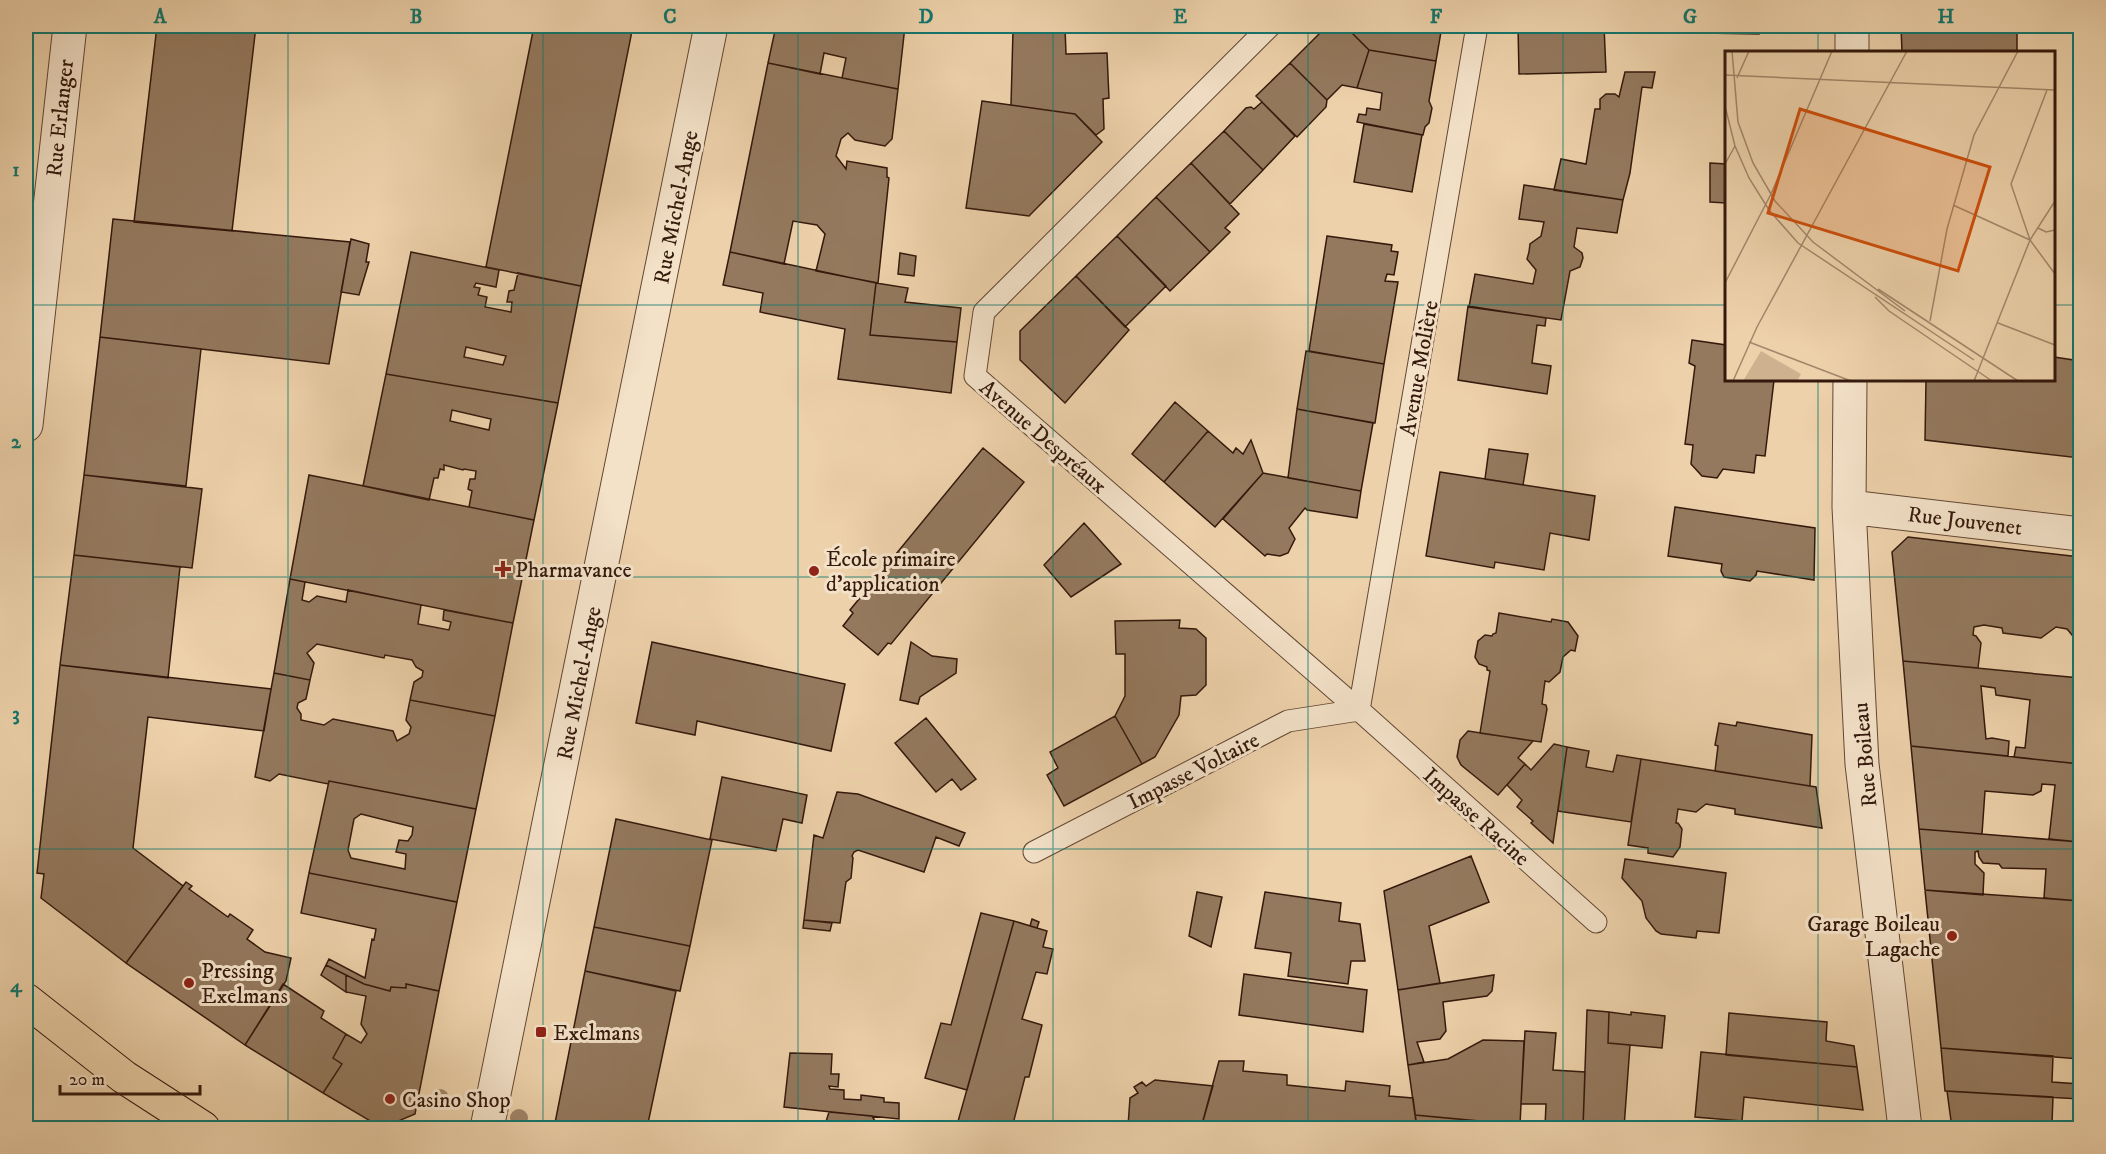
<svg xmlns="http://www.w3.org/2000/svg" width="2106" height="1154" viewBox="0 0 2106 1154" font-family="'IM FELL DW Pica',serif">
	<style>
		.building { fill: #94795e; stroke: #34190c; stroke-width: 1.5; fill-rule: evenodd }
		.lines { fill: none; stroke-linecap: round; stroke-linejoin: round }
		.lane-casing { stroke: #624734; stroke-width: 23 }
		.street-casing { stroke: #624734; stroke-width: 35 }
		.primary-casing { stroke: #34190c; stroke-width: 35 }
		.lane { stroke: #f3e1c8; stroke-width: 21 }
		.street { stroke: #f3e1c8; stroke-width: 33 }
		.primary { stroke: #edd1aa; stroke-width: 33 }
		.tree { fill: #a18569 }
		.grid { fill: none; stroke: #0f766e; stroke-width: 1.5; stroke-opacity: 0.55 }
		.poi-dot { fill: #8f2418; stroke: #f3e1c8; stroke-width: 2 }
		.labels { text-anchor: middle; stroke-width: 6; stroke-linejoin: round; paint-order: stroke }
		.street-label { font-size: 22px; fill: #34190c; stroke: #f3e1c8 }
		.poi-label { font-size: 22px; fill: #34190c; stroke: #f3e1c8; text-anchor: start }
		.inset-road { fill: none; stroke: #a3876b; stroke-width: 1.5 }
		.view { fill: #cd4f0c; fill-opacity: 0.15; stroke: #cd4f0c; stroke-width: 3 }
		.inset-edge { fill: none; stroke: #34190c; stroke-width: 3 }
		.neatline { fill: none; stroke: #0f766e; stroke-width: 2 }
		.grid-label { font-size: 20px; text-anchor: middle; font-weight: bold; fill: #0f766e }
	</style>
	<rect width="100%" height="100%" fill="#edd1aa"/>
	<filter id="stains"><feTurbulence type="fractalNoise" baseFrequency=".00333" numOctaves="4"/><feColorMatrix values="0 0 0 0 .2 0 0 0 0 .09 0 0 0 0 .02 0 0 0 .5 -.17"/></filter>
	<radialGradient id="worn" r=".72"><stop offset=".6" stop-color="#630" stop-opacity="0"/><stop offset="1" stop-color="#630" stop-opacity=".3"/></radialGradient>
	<path class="building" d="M157 26H256L232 231 134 222Z
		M534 26H633L581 286 486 267Z
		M776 26H905L898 89 842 78 846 58 824 53 820 74 768 63Z
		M1010 26H1077L1065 27 1066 54 1107 53 1109 98 1103 99 1104 129 1096 135 1075 114 1011 105 1013 30H1010Z
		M1327 26H1345L1369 50 1357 88 1342 85 1327 100 1290 63Z
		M1345 26H1442L1436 61 1369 50Z
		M1518 26H1604L1606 72 1519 74Z
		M1698 26H1759V34L1703 33Z
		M1901 26H2017V52H1902Z
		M2063 26H2080V27L2063 28Z
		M1369 50 1436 61 1429 101 1432 108 1429 123 1425 127 1423 135 1357 122 1359 114 1366 115 1367 108 1380 110 1382 93 1357 88Z
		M768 63 898 89 892 139 885 146 855 140 848 133 841 139 836 156 846 169 847 161 887 168V177L889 178 878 283 816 271 825 234 817 225 793 221 784 264 730 252Z
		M1290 63 1327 100 1326 107 1297 137 1256 96Z
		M1625 72H1655L1652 88 1642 87 1630 173 1623 200 1554 190 1561 159 1586 164 1595 109H1600V99L1606 94H1615L1619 97Z
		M982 101 1075 114 1102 142 1029 216 966 208Z
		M1262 102 1295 136 1263 170 1224 131 1246 108 1251 107 1254 109Z
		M1364 124 1422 135 1412 192 1354 182Z
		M1224 131 1263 170 1230 204 1191 163Z
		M1191 163 1239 214 1225 228 1230 232 1210 252 1156 197Z
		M1710 163 1726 164V203L1710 202Z
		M1524 185 1623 200 1617 233 1577 228 1574 247 1582 253 1583 258 1580 267 1570 271 1561 320 1469 307 1475 274 1533 284 1536 270 1527 259 1529 252 1530 244 1541 236 1544 222 1519 219Z
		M1156 197 1210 252 1170 291 1117 236Z
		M113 219 350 242 329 364 100 337Z
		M1117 236 1166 286 1125 327 1076 276Z
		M1327 236 1392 245 1391 251 1398 252 1394 275 1387 274 1385 281 1398 282 1384 364 1309 351Z
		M351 239 369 244 366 262H369L359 295 341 292Z
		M411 252 499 270 496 287 476 283 474 287 480 288 478 295 487 297 485 307 511 312 512 302H507L509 291 514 290 518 273 581 286 558 403 386 374ZM466 347 506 356 503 365 464 357Z
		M730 252 876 283 870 335 957 342 951 393 838 379 845 329 760 312 763 293 723 285Z
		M900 253 916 256 914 276 898 274Z
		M1076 276 1129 330 1065 403 1020 360V331Z
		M876 283 908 288 905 302 961 308 957 342 870 335Z
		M1468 306 1546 318 1545 326 1537 325 1532 363 1551 366 1547 394 1458 380Z
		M100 337 201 349 186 486 84 475Z
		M1692 340 1726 345V380H1774L1765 456 1756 455 1754 473 1723 469 1717 478 1702 476 1691 464 1693 445 1685 444 1695 366 1689 363Z
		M1306 351 1384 364 1375 423 1297 409Z
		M2054 357 2080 361V458L1925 440 1926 380H2054Z
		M386 374 558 403 534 520 469 507 472 491 468 489 470 479H475L476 471 464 469 463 470 444 465V470L440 469 438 478H434L429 500 363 486ZM452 410 491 419 489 430 450 421Z
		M1175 402 1208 431 1164 482 1132 454Z
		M1297 409 1373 423 1361 491 1288 478Z
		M1208 431 1233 453 1236 448 1243 454 1251 440 1263 473 1215 527 1164 482Z
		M983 448 1024 482 891 644 888 643 878 655 843 626 853 613 850 610Z
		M1489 449 1528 454 1523 485 1485 479Z
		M1440 472 1595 496 1589 540 1550 533 1544 570 1495 562 1494 568 1426 556Z
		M1263 473 1361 491 1357 518 1307 510 1305 508 1289 528 1295 539 1288 553 1280 556 1267 554 1265 556 1223 519Z
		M84 475 202 489 192 568 74 555Z
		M309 475 534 520 513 623 290 579Z
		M1675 507 1815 528 1814 580 1757 571 1756 575 1750 581 1724 577 1721 571 1722 564 1668 556Z
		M1084 523 1121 564 1071 597 1044 565Z
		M1908 537 2080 557V678L2073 677 2077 641 2067 629 2056 627 2041 638 2003 633 2002 628 1984 625 1974 627 1973 635 1976 636 1981 643 1978 668 1903 661 1892 552Z
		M74 555 180 567 168 678 60 665Z
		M290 579 305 582 302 600 309 602 317 596 346 602 348 590 421 605 418 624 449 630 451 622 443 620 444 610 513 623 495 716 410 700 414 682 422 677 423 671 416 667 412 660 385 655 384 658 317 644 307 653 314 663 310 680 274 673Z
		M1499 613 1551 622 1552 619 1568 622 1578 636 1575 651 1571 650 1563 657 1560 672 1549 682 1545 681 1542 704 1546 705 1547 709 1541 742 1480 733 1490 671 1487 670V667L1479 664 1475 657 1478 641 1485 635 1492 636 1493 634 1496 633Z
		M1180 620 1179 628 1196 629 1206 638V685L1196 695 1181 696 1179 715 1155 757 1142 764 1115 716 1125 696V654H1116L1115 621Z
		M652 642 845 684 831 751 697 721 695 735 636 723Z
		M911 642 932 656 957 659 956 673 920 697 918 704 900 700Z
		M1903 661 2080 678V764L2014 757 2016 747 2025 748 2030 700 1996 695 1995 688 1981 686 1986 739 1992 738 2009 741 2008 756 1911 746Z
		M60 665 271 689 264 731 148 717 133 848 183 886 126 963 41 898 44 874 37 873Z
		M274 673 310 680 306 699 298 703 297 708 301 714V720L324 725 333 719 393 731 397 741 409 734 411 727 406 720 410 700 495 716 476 809 329 781 328 784 279 774 270 781 255 777Z
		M1115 716 1142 764 1064 806 1047 775 1058 768 1050 752Z
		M926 718 976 779 961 790 952 779 936 792 895 743Z
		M1737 722 1812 735 1810 786 1715 771 1718 746 1715 745 1719 723 1736 726Z
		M1468 731 1533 741 1518 758 1525 764 1498 795 1461 765 1457 757 1460 740Z
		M1554 744 1567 747 1553 843 1531 823 1533 821 1517 807 1522 800 1507 785 1525 764 1531 770Z
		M1911 746 2080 764V842L2049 839 2055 785 2042 784 2041 791 2033 795 1985 791 1982 834 1919 829Z
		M1567 747 1589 751 1586 767 1613 772 1617 755 1641 759 1631 822 1558 811Z
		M1641 759 1816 787 1822 828 1735 814V809L1706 804 1696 812 1678 809 1676 823H1678L1682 829 1680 847 1673 857 1648 853V848L1628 845Z
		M722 777 807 795 802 823 783 819 776 851 710 839Z
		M329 781 476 809 457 902 309 873ZM361 814 413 827 412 835 408 841 399 840 396 852 406 854 405 869 351 858 348 850 354 819Z
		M837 792 858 794 965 833 959 846 936 837 924 872 858 850 854 852 852 856 853 858 851 878 846 882 840 923 804 920 814 835 823 838Z
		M616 819 712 840 690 946 594 927Z
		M1919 829 2080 842V901L2044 898 2046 869 2002 868 1999 864 1983 863 1979 857 1978 851 1975 852V864L1984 873 1983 895 1925 890Z
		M1471 856 1489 902 1429 926 1440 983 1398 990 1384 891Z
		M1625 859 1726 873 1719 933 1697 931 1696 938 1661 934 1656 931 1646 918 1642 901 1622 878Z
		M309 873 457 902 439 991 406 984V988L391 987 390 991 364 984 326 965 329 959 365 978 372 939 374 940 376 929 301 913Z
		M186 882 192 886 189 889 228 917 230 914 253 930 247 939 265 952 291 958 286 981 245 1045 126 963Z
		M1925 890 2080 901V1059L1941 1048Z
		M1197 892 1222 897 1211 947 1189 936Z
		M1265 892 1341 903 1339 921 1360 924 1365 961H1351L1348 984 1288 976 1291 953 1255 948Z
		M981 913 1014 921 967 1090 925 1078 941 1023 951 1025Z
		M1032 919 1039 922 1037 928 1030 926Z
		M804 920 832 923 830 931 803 928Z
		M1014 921 1047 931 1043 947 1053 949 1047 974 1036 972 1022 1019 1042 1025 1029 1077H1025L1012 1128 957 1125Z
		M594 927 690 946 680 991 585 971Z
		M326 965 346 975V992L321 975Z
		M585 971 676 991 647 1128H554Z
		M1244 974 1367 990 1363 1032 1239 1015Z
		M346 975 364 984 390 991 391 987 406 988V984L439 991 415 1114 382 1128 323 1093 342 1064 333 1058 346 1034 361 1043 367 1034 361 1024 366 996 346 992Z
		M1494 975 1492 991 1487 996 1443 1002 1446 1031 1440 1039 1417 1042 1424 1062 1408 1065 1398 990Z
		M283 984 324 1011 321 1018 346 1034 333 1058 342 1064 323 1093 245 1045Z
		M1587 1010 1609 1012 1608 1043 1630 1045 1624 1128H1583Z
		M1609 1012 1631 1015V1012L1665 1016 1662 1048 1608 1043Z
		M1729 1013 1827 1022 1826 1041 1854 1046 1857 1067 1726 1055Z
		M1525 1031 1556 1033 1553 1070 1585 1072 1583 1128 1545 1127 1546 1104H1521Z
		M1483 1040 1524 1041 1520 1125 1415 1115 1408 1065 1448 1059Z
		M1941 1048 2053 1056 2052 1082 2080 1084V1099L1945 1091Z
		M1701 1052 1857 1067 1863 1110 1744 1097 1742 1121 1695 1117Z
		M790 1053 832 1054 831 1074H839L838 1087 829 1086 830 1089 844 1090V1099L861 1100V1095L884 1098V1102L899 1103V1119L784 1107Z
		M1219 1061H1244L1243 1071 1287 1075V1085L1345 1091 1346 1081 1390 1086 1389 1096 1413 1098 1417 1128H1201Z
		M1155 1080 1213 1086 1201 1128H1118V1125L1128 1126 1130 1098 1138 1093 1134 1087 1142 1082 1146 1086Z
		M1947 1091 2053 1097 2052 1123 2080 1125V1128H1952Z
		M829 1112 872 1116 875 1121 872 1128H824Z
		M1415 1115 1545 1127 1558 1128H1417Z
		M973 1126 999 1128H969Z"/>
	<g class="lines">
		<defs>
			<path id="lane" d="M1270 26 984 312 975 376 1359 710 1596 922
				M1359 710 1477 26
				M1034 852 1288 721 1359 710"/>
			<path id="street" d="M1852 52V26
				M1850 380 1849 507 1862 764 1905 1128
				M26 425 70 26
				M1849 507 2080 534
				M487 1128 711 26"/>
			<path id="primary" d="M26 1000 124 1077 203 1128"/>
		</defs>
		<use href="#lane" class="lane-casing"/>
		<use href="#street" class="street-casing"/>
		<use href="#primary" class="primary-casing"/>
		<use href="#lane" class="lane"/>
		<use href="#street" class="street"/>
		<use href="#primary" class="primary"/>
	</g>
	<g class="tree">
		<circle cx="440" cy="1098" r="9"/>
		<circle cx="519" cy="1118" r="9"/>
	</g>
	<path class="grid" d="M288 26V1128M543 26V1128M798 26V1128M1053 26V1128M1308 26V1128M1563 26V1128M1818 26V52M26 305H1726M2054 305H2080M1818 380V1128M26 577H2080M26 849H2080"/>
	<g class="poi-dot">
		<path d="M500 560h6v6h6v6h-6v6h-6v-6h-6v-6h6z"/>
		<circle cx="814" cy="571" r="6"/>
		<circle cx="1952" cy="936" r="6"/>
		<circle cx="189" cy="983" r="6"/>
		<rect x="535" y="1026" width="12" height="12" rx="3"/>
		<circle cx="390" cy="1099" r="6"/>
	</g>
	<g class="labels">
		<g class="street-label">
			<text transform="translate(59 118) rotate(-84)" y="8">Rue Erlanger</text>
			<text transform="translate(675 207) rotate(-79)" y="8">Rue Michel-Ange</text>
			<text transform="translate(1418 368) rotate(-80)" y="8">Avenue Molière</text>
			<text transform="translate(1044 436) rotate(41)" y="8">Avenue Despréaux</text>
			<text transform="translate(1965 520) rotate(7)" y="8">Rue Jouvenet</text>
			<text transform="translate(578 683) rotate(-79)" y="8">Rue Michel-Ange</text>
			<text transform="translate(1864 755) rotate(-95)" y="8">Rue Boileau</text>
			<text transform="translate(1193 770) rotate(-27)" y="8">Impasse Voltaire</text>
			<text transform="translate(1477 816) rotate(42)" y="8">Impasse Racine</text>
		</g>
		<g class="poi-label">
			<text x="826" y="566">École primaire<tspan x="826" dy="25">d'application</tspan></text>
			<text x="515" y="577">Pharmavance</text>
			<text x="1940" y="931" text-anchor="end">Garage Boileau<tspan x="1940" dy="25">Lagache</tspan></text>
			<text x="201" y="978">Pressing<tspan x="201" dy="25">Exelmans</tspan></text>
			<text x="553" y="1040">Exelmans</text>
			<text x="402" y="1107">Casino Shop</text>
		</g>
	</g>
	<g transform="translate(1725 51)">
		<rect width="330" height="330" fill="#edd1aa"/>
		<path d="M36 300 76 323 72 330H18Z" fill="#ceb28f"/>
		<path class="inset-road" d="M7 0 13 71 28 112 50 150 88 191 180 260M0 24 330 39M12 27 24 0M322 39 286 133 305 189 330 223M0 55 10 95 24 127 44 159 73 192 249 309M0 113 10 95M228 154 305 189M313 177 321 181 330 179M0 232 46 143 107 0M153 238 293 330M150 246 164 260 267 330M205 270 222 178 249 84 293 0M273 272 330 294M24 291 126 330M8 330 32 276 182 0M249 330 305 189 330 150"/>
		<path class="view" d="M75 58 265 116 233 220 43 162Z"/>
		<rect width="330" height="330" class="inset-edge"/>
	</g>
	<rect width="2106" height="1154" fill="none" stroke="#edd1aa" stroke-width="66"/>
	<path d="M60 1085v9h140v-9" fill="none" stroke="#34190c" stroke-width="3"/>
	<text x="69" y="1085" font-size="18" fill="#34190c" stroke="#f3e1c8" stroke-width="4.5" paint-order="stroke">20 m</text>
	<rect x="33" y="33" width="2040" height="1088" class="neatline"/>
	<g class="grid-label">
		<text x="160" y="23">A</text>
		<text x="416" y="23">B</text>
		<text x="670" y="23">C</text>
		<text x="926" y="23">D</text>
		<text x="1180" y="23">E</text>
		<text x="1436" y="23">F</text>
		<text x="1690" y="23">G</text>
		<text x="1946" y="23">H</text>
		<text x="16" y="176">1</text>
		<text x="16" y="448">2</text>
		<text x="16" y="720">3</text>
		<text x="16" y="992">4</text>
	</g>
	<rect width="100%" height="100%" filter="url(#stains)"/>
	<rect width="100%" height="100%" fill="url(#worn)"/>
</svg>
